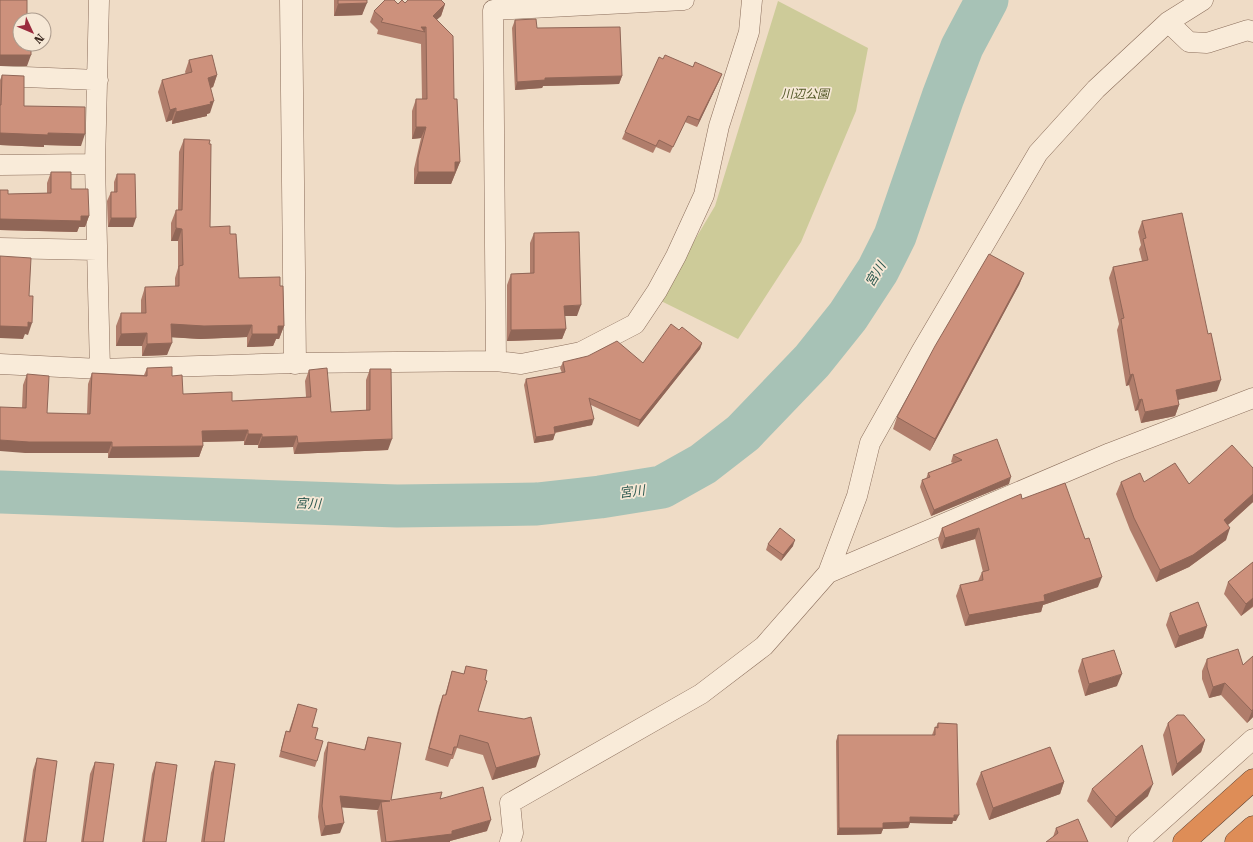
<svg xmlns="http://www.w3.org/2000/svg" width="1253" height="842" viewBox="0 0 1253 842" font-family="'Roboto Serif','Noto Sans JP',serif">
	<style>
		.green { fill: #cdcb99 }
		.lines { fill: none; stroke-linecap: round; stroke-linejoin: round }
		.river { stroke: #a7c2b6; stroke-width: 43 }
		.minor-casing { stroke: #8a6d5b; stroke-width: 21 }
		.tertiary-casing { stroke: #8a6d5b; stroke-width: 23 }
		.motorway-casing { stroke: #583c2f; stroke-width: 23 }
		.minor { stroke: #f9ebd9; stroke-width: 20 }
		.tertiary { stroke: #f9ebd9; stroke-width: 22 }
		.motorway { stroke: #de8d57; stroke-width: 22 }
		.wall { fill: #b07d6b }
		.shaded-wall { fill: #906657 }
		.building { fill: #cd917c; stroke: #906657 }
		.labels { text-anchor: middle; stroke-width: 3.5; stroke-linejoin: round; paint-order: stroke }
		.park-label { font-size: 12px; font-style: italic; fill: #525726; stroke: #f6e8d6 }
		.water-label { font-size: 13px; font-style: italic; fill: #2e5a51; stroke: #f6e8d6 }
	</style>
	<rect width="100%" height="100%" fill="#efdcc6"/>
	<path class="green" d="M778 1 868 48 856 111 801 242 738 339 659 300 715 206Z"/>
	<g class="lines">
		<path class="river" d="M0 492 397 506 537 504 600 497 662 487 703 464 743 433 812 361 848 316 878 270 895 236 943 97 962 47 987 0"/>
		<defs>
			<path id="minor" d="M1168 22 1189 42 1207 43 1248 30 1253 32
				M0 76 98 80
				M95 164 99 0
				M0 165 95 164 100 369
				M0 248 97 250
				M496 361 493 10 684 0
				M0 364 100 369 295 363 496 361 521 364 581 352 635 324 657 291 676 256 704 195 719 126 749 32 752 0
				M828 573 1110 453 1253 398
				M510 842 513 833 510 803 701 694 764 646 828 573 857 496 870 443 921 352 1038 153 1096 89 1168 22 1203 0
				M1138 842 1253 739"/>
			<path id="tertiary" d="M291 0 295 363"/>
			<path id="motorway" d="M1184 842 1253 780
				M1236 842 1253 827"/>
		</defs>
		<use href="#minor" class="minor-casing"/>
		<use href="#tertiary" class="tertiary-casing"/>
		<use href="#motorway" class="motorway-casing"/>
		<use href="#minor" class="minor"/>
		<use href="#tertiary" class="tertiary"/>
		<use href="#motorway" class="motorway"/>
	</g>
	<path class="wall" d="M334 0H367L362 15 334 16Z
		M405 3 445 4 441 16 436 20 454 99 460 162 451 184H414V169L421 138 412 139V111L416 99H422L421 43V44L377 34 378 30 370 22 374 11 398 4Z
		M515 20 537 28 622 76 619 84 543 86 542 88 515 90 512 28Z
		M663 59 722 74 719 81 697 127 685 122 670 153 656 147 653 153 622 139 625 132Z
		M189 60 217 75 213 87 211 88 210 113 207 114V116L172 124V120L166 122 158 92 162 80 186 74 185 72Z
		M2 75 24 106 81 146 44 145V147L0 145V80Z
		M184 139 210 227 230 234 239 278 280 286 284 326 279 339H276L273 346 247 347V337L200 339 171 337 167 355 142 356V346H116V326L121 313H141V300L145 287H175V278L178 268V241H171V223L176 210H178L179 152Z
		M51 172 71 189 89 216 85 227H79L77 232 0 230V190L8 194 47 193V183Z
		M117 174 133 227H108L107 201 111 192H114V182Z
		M1142 221 1217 391 1178 400 1179 405 1175 416 1141 423 1138 410 1135 411 1129 385 1126 386 1117 330 1119 324 1109 278 1113 267 1142 261 1139 249 1141 245 1138 232Z
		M534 233 577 316H564L566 329 562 339 507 341V285L511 274 530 273V243Z
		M1024 273 1019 285 930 451 893 429 897 417Z
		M679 330 702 343 700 349 638 427 591 405 592 425 555 433 553 440 534 443 524 385 526 379 562 373 560 368 563 362 643 363Z
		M147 368 172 376 183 394 232 401 306 397 305 381 309 370 331 412 366 411V380L370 369 388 450 294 454 293 447 258 448V445H244V441L202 442 203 446 199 457 108 458V453H25L22 408 23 385 27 374 47 413 87 414 88 384 92 373 144 375Z
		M953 455 1009 484 931 516 920 487 922 480 926 479 928 473 953 463 951 462Z
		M1253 468V502L1228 525 1226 540 1189 567 1156 582 1130 530 1116 494 1121 482H1144L1189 484Z
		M1022 499 1098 587 1043 605 1041 612 965 626 956 596 960 585 978 581 982 572H983L975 539 941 549 938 539 942 528Z
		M768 544 793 546 781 561 766 550Z
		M1253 562V607L1241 616 1224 594 1228 582Z
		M1170 613 1207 626 1203 638 1175 648 1166 625Z
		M1253 656V717L1247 723 1221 695 1209 698 1202 679V671L1207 659 1243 665Z
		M1082 659 1117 686 1085 696 1078 671Z
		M466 666 478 711 536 767 492 780 483 755 457 748 453 759H451L448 767 425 760 439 706 443 695H445L452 671 464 674Z
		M298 704 312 727 315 739 317 761 315 767 279 757 284 737 286 731H289Z
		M938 723 956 821H953L952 824 910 823 908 828 883 829 881 834 837 835 836 741 838 735H932L935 727H936Z
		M1168 723 1205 740 1201 752 1172 776 1163 735Z
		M368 737 391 800 440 799 487 831 450 841V842H381L377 812 378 810 342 807 340 833 321 836 318 817 324 753 328 742 364 750Z
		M37 758 46 842H23L33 770Z
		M215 761 224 842H201L211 773Z
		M95 762 103 842H81L90 774Z
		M156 762 166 842H142L152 774Z
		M981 772 1064 782 1060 794 989 820 976 784Z
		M1092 789 1148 796 1111 828 1087 801Z
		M1056 828 1088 842 1053 837Z"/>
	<path class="shaded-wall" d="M367 3 362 15 334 16 338 4Z
		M445 4 441 16 428 28 433 16Z
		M421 27H426L424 32Z
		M0 55H31L27 66H0Z
		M722 74 719 81 697 127 699 120Z
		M217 75 213 87 204 90 208 78Z
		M622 76 619 84 543 86 542 88 515 90 517 82 545 78Z
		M214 101 210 113 207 114V116L172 124 176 112Z
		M176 108 172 120 166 122 170 110Z
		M416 127H426L421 138 412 139Z
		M0 133H48L85 134 81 146 44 145V147L0 145Z
		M455 162H460L451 184H414L418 172Z
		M81 216H89L85 227H79L77 232 0 230V219Z
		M111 218H136L133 227H108Z
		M176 228 182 229 178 241H171Z
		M1024 273 1019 285 930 451 935 439Z
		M581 305 577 316H560L564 306Z
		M28 322 32 323 28 335 25 334 23 339 0 338V326Z
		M171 324 252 325 247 337 200 339 167 337Z
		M278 326H284L279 339H276L273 346 247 347 252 334Z
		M566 329 562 339 507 341 511 330Z
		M147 333 142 346H116L121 334Z
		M172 343 167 355 142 356 147 344Z
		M702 343 700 349 638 427 640 420Z
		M1133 374 1129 385 1126 386 1130 375Z
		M1221 380 1217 391 1172 401 1176 390Z
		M1142 399 1138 410 1135 411 1139 400Z
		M1179 405 1175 416 1141 423 1145 412Z
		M594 419 592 425 552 433 554 427Z
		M248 430 244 441 198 442 202 431Z
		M248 434H262L258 445H244Z
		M555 434 553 440 534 443 536 437Z
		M297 436 293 447 258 448 262 437Z
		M392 439 388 450 294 454 298 443Z
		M0 440 112 442 108 453H25L0 451Z
		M203 446 199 457 108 458 112 447Z
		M1011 477 1009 484 931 516 934 510Z
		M1253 494V502L1220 532 1224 520Z
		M979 528 975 539 941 549 945 538Z
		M1230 528 1226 540 1189 567 1156 582 1160 570Z
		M795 540 793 546 781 561 783 555Z
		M1102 577 1098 587 1043 605 1041 612 965 626 969 615 1044 595Z
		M1253 598V606L1241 616 1246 604Z
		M1207 626 1203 638 1175 648 1179 636Z
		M1122 674 1117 686 1085 696 1089 684Z
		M1225 683 1221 695 1209 698 1213 687Z
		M1253 709V717L1247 723 1252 711Z
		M1205 740 1201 752 1172 776 1177 764Z
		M540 755 536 767 492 780 496 768Z
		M1064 782 1060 794 989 820 993 808Z
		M1153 784 1148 796 1111 828 1116 817Z
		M340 796 390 801 381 802 378 810 336 807Z
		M959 815 956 821H953L952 824 910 823 908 828 883 829 881 834 837 835 839 828 883 823 910 817Z
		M491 820 487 831 450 841V842H389L452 831Z
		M344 823 340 833 321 836 325 826Z"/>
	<path class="building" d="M0 0H27V20H20V44H31V55H0Z
		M338 0H367V3L338 4Z
		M385 0H394L398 4 402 0 405 3 408 0H441L445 4 433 16 453 36 454 99H457L460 162H455V172H418V158L426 127H416V99H427L426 27H421L425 32 381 22 383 19 374 11Z
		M536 19 537 28 620 27 622 76 545 78V80L517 82 515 20Z
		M212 55 217 75 208 78 214 101 210 102 211 104 176 112V108L170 110 162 80 192 72 189 60Z
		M665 55 693 67 695 62 722 74 699 120 688 116 673 147 659 140 656 146 625 132 659 57 663 59Z
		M2 75 24 76V106L85 107V134L48 133V135L0 133V105H1Z
		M184 139 210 140 209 144H211L210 227 230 226V234H236L239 278 280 277V286H283L284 326H278V334H252V325L204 326 171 324 172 343 147 344V333L121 334V313H146L145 287 179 286V266L183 265 182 229 176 228V210H182Z
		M51 172H71V189H88L89 216H81V221L0 219V190H8V194L51 193Z
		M117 174H135L136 218H111V192H117Z
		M1182 213 1208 334 1211 333 1221 380 1176 390 1179 405 1145 412 1142 399 1139 400 1133 374 1130 375 1121 319 1124 318 1113 267 1148 260 1143 239 1146 238 1142 221Z
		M579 232 581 305 564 306 566 329 511 330V274L534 273V233Z
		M989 254 1024 273 935 439 897 417 935 346Z
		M0 256 31 258 29 296H33L32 323 28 322V327L0 326Z
		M671 324 679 330 682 327 702 343 640 420 589 398 594 419 554 427 555 434 536 437 526 379 565 372 563 362 588 356 617 341 643 363Z
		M172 367V376L182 375 183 394 232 392V401L311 397 309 370 327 368 331 412 370 410V369H391L392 439 298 443 297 436 262 437V434H248V430L202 431 203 446 112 447V442H29L0 440V407L26 408 27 374 49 376 47 413 90 414 92 373 147 376V368Z
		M997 439 1011 477 934 510 922 480 930 477 928 473 962 460 953 455Z
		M1232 445 1253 468V494L1224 520 1230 528 1193 555 1160 570 1134 518 1121 482 1140 473 1144 482 1175 463 1189 484Z
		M1065 483 1085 539 1089 538 1102 577 1044 595 1045 601 969 615 960 585 983 580 982 572 989 570 979 528 945 538 942 528 1021 494 1022 499Z
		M780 528 795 540 783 555 768 544Z
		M1253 562V598L1246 604 1228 582Z
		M1198 602 1207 626 1179 636 1170 613Z
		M1238 649 1243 665 1253 656V709L1252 711 1225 683 1213 687 1207 667V659Z
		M1114 650 1122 674 1089 684 1082 659Z
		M466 666 487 670 485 680 487 681 478 711 524 719 531 717 540 755 496 768 488 743 460 735 457 747H454L452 755 429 748 443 695H446L452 671 464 674Z
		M298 704 317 709 312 727 318 728 315 739 323 741 317 761 281 751 286 731 290 732Z
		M1177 715H1184L1205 740 1177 764 1168 723Z
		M938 723 957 724 959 815H954V818L910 817V822L883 823V828H839L838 735H935V727L938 728Z
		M368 737 401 743 391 800 442 792 440 799 483 787 491 820 452 831V834L386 842 381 802 390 801 340 796 344 823 325 826 322 806 328 742 365 750Z
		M1142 745 1153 784 1116 817 1092 789Z
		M1050 747 1064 782 993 808 981 772Z
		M37 758 57 761 46 842H25Z
		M215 761 235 764 224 842H204Z
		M95 762 114 764 103 842H83Z
		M156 762 177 765 166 842H144Z
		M1078 819 1088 842H1046L1058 833 1056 828Z"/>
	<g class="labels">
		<g class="park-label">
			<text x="805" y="98">川辺公園</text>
		</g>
		<g class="water-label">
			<text transform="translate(875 274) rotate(-59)" y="5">宮川</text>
			<text transform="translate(632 491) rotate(-7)" y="5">宮川</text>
			<text transform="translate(308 503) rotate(2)" y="5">宮川</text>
		</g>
	</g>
	<g transform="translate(32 32) rotate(134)"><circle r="19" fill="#f6e8d6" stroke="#ab9b8d"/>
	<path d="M0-3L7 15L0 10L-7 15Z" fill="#9a2b3d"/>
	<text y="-6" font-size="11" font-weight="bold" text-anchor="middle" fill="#3a281f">N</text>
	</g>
</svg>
